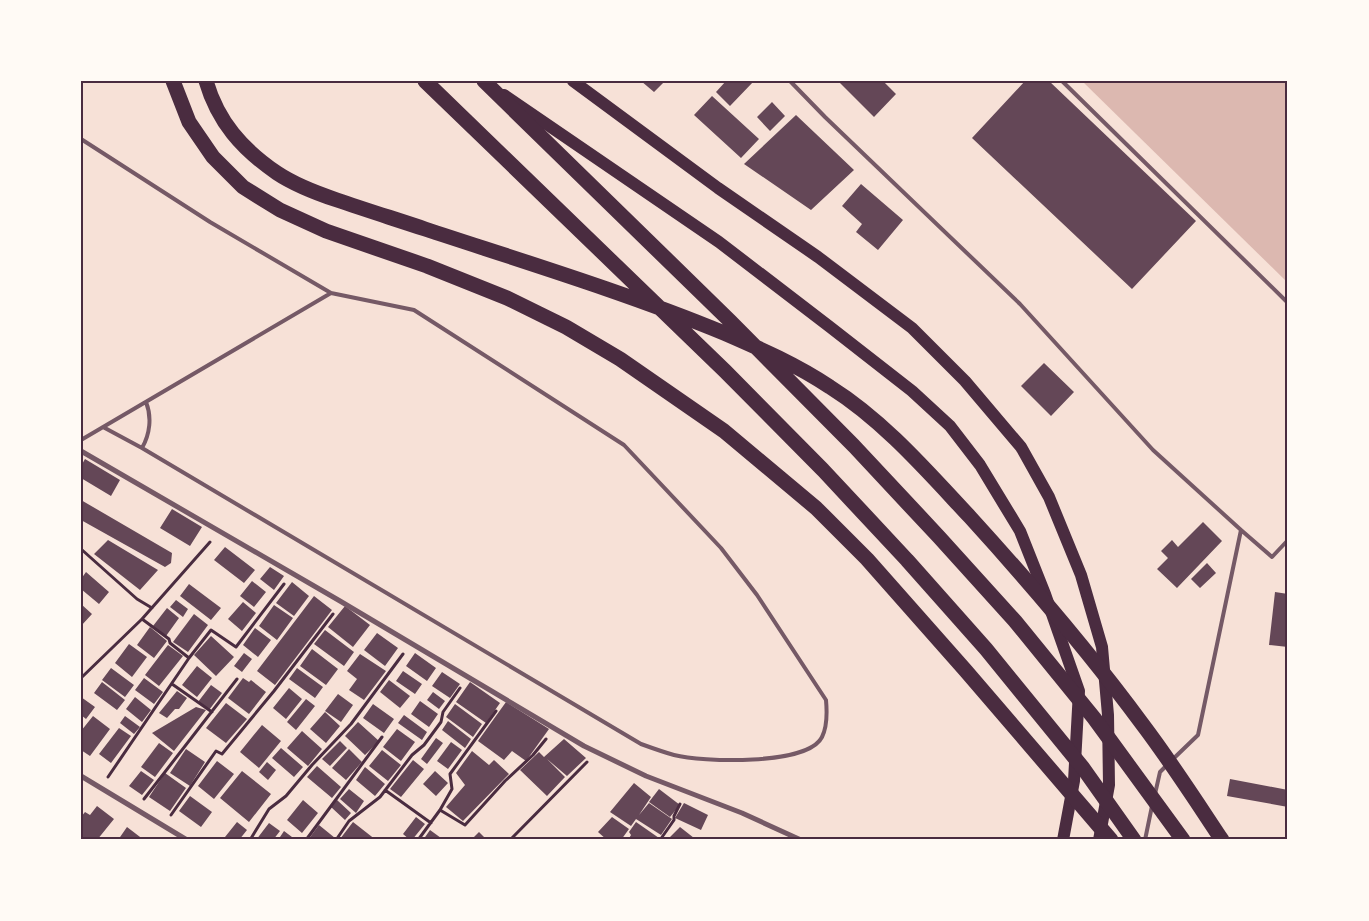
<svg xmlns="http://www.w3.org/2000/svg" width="1369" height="921" viewBox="0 0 1369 921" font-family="'Titillium Web',sans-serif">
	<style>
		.water { fill: #dcb8b0 }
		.building { fill: #644757 }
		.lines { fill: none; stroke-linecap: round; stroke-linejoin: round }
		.path { stroke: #4a2c40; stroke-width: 3 }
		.service { stroke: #755966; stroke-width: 4 }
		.minor { stroke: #755966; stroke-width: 5 }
		.primary { stroke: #4a2c40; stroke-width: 12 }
		.motorway { stroke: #4a2c40; stroke-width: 15 }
		.neatline { fill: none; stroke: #4a2c40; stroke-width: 2 }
	</style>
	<rect width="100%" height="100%" fill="#f7e1d7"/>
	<path class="water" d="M1082 81H1288V283Z"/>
	<path class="building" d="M641 81H665L654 92Z
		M726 81H754L730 106 716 92Z
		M838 81H883L896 94 874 117Z
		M1025 81H1049L1196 221 1132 289 972 138Z
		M712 96 759 139 741 158 694 115Z
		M772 102 785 116 770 131 757 117Z
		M796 115 854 170 811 210 744 164Z
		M861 184 903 220 878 250 856 232 862 224 842 206Z
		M1044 363 1074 392 1051 416 1021 386Z
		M85 459 120 480 111 496 81 478V466Z
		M81 500 172 553 171 563 165 567 81 520Z
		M172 509 202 527 190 546 160 528Z
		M1203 522 1222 541 1177 588 1157 569 1168 558 1161 551 1172 540 1178 547Z
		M108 540 158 570 140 590 94 554Z
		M225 547 255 570 244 583 214 560Z
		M1207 563 1216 573 1200 588 1191 579Z
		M270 567 284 576 274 590 260 579Z
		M86 572 109 592 99 604 81 589V579Z
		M252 581 266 592 254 607 240 596Z
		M292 582 309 596 294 616 276 603Z
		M189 584 221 608 211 620 180 596Z
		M1275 592 1288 594V647L1269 645Z
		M314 596 332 610 275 685 257 671Z
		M176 600 188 609 183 617 170 607Z
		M243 602 256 613 242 631 228 619Z
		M81 604 92 614 81 626Z
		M274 605 293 618 277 640 259 626Z
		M345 606 370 625 353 647 328 627Z
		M167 608 179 618 166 636 153 626Z
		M194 614 208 625 188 652 173 642Z
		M150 627 167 641 154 658 137 645Z
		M255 628 271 640 258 657 243 645Z
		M325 630 354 652 344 666 314 644Z
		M377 633 398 648 385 666 364 650Z
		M211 636 234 657 216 676 194 655Z
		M129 644 147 657 132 677 115 663Z
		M168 645 183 656 159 686 145 675Z
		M312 649 338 669 326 685 300 666Z
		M244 653 252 659 242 672 234 666Z
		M415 653 436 668 427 681 406 666Z
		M360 654 386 671 364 700 349 690 357 679 347 671Z
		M197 666 212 678 197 697 182 685Z
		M111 668 134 685 125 697 102 680Z
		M297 668 323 687 315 698 289 679Z
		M403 671 422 684 415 694 396 681Z
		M442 672 460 684 450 698 432 686Z
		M144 678 163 692 154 704 135 690Z
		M243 678 249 682 251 680 266 692 249 714 228 698Z
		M389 680 410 696 400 708 380 692Z
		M102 682 125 700 117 710 94 693Z
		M470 682 500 703 486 723 456 702Z
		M211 685 222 693 209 710 198 702Z
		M289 688 302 699 286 719 273 708Z
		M177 691 187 698 179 709H175L167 718 159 713Z
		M433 692 445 701 439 709 427 700Z
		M338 694 353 705 341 722 325 711Z
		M81 697 95 707 86 719 81 715Z
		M135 697 151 710 142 722 126 709Z
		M306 699 315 706 296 730 287 722Z
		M420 701 438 714 429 727 411 714Z
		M506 702 549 729 526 761 512 751 504 760 478 741Z
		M226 703 247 719 226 743 206 728Z
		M373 704 394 719 384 733 363 718Z
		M455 704 482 724 473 737 446 717Z
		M196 707 206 710 174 751 152 733Z
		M325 712 340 726 326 743 310 729Z
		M404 715 427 732 422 740 398 723Z
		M93 716 110 729 90 756 81 750V731Z
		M125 716 140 727 134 734 120 723Z
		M448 721 471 739 465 748 442 730Z
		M358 722 379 741 365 755 345 736Z
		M262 725 281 741 259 768 240 752Z
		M119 728 131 736 111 763 99 754Z
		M397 729 415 742 401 761 383 747Z
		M302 731 322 749 308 766 287 748Z
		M436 738 443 743 427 764 421 759Z
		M564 739 586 758 567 776 547 759 565 777 547 796 520 770 539 752 544 757Z
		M340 741 347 748 330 766 322 759Z
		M451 742 462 750 448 769 437 761Z
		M159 743 173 753 155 777 141 767Z
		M281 748 303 767 294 777 272 758Z
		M186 749 205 762 190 786 170 773Z
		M349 749 362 762 346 780 332 768Z
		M382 750 401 765 388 781 369 766Z
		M472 751 489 765 494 760 509 774 463 821 446 807 465 785 456 773Z
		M413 760 424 769 401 797 390 789Z
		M217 761 234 774 214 799 198 786Z
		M267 762 276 770 268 780 259 772Z
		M317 766 341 787 332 798 307 777Z
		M365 767 385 784 375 796 356 780Z
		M141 771 154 780 142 795 129 786Z
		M242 771 271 794 249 822 220 798Z
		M435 771 448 783 436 796 423 784Z
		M165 773 186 788 170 811 149 797Z
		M1230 779 1288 790V807L1227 796Z
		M634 783 651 797 639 815 649 803 672 819 661 835 636 819 631 826 610 812Z
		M349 789 364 801 356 813 340 799Z
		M659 789 680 805 670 817 649 802Z
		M190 796 212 812 201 827 179 811Z
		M303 800 318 813 302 833 287 820Z
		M337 800 351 813 345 820 331 807Z
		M684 803 708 815 701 830 675 818Z
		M97 806 114 819 97 840H81V817L85 812 90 815Z
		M416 817 425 824 412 840H410L403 834Z
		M612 817 629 829 621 840H607L598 832Z
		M237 822 247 830 239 840H228L225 837Z
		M353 822 376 840H341L340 839Z
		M636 822 659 838 657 840H628L631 835 629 832Z
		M269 823 280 831 273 840H256Z
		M319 825 335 838 334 840H308Z
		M127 827 144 840H118Z
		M680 827 694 838 693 840H674L670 837Z
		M430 830 441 838 440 840H423Z
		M284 831 296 840H278Z
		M479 832 487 840H471Z"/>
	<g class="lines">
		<path class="path" d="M81 549 137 599 152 608
			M142 619 169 639 170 643 189 658 211 630 236 647 284 584
			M81 678 142 619 210 542
			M172 684 212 712
			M108 777 189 658
			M385 790 431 823
			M144 799 237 679
			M440 810 465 825 505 781 533 755 546 739
			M171 815 216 751 222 754 274 691 333 614
			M250 840 269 809 286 796 312 765 351 724 403 654
			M306 840 382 737
			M336 840 349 821 380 797 412 755 424 745 441 722 443 712 460 688
			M418 840 440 810 452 789 450 774 496 711
			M510 840 587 762
			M660 840 674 820V816L680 804"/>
		<path class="service" d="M790 81 825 117 1020 304 1153 450 1241 530 1198 735 1172 760
			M1062 81 1288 303
			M81 139 210 222 331 293 414 310 624 445 721 548 757 595 826 700C827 711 827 727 822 737 808 766 701 762 674 755 663 752 652 748 641 744L142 448 103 427
			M81 440 331 293
			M142 448C150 434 152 417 146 402
			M1241 530 1272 557 1288 540
			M1155 794 1160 772 1167 765
			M1145 840 1152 806"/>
		<path class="minor" d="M81 451 340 601 584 746 646 776 742 813 801 840
			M81 776 187 840"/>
		<path class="primary" d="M573 81 718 188 818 257 912 328 965 381 1021 447 1049 497 1081 575 1102 647 1108 715 1109 785 1099 840
			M504 95 719 242 830 327 912 391 950 426 980 465 1020 531 1045 594 1079 691 1074 781 1063 840"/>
		<path class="motorway" d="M173 81 189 122 213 157 243 187 280 210 326 231 427 266 507 298 566 327 620 359 724 431 816 508 867 559 966 671 1111 840
			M206 81C218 122 242 149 277 173 295 185 316 193 337 200 366 210 395 219 425 229 525 262 627 293 724 333 761 349 797 365 830 387 884 421 927 471 970 517 1031 584 1090 653 1143 725 1171 762 1196 801 1222 840
			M425 81 725 371 823 470 907 560 986 649 1083 768 1134 840
			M484 81 730 321 854 446 939 537 1015 621 1094 718 1183 840"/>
	</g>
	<rect width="1369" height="921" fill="none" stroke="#fffaf5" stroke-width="165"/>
	<rect x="82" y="82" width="1204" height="756" class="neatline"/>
</svg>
